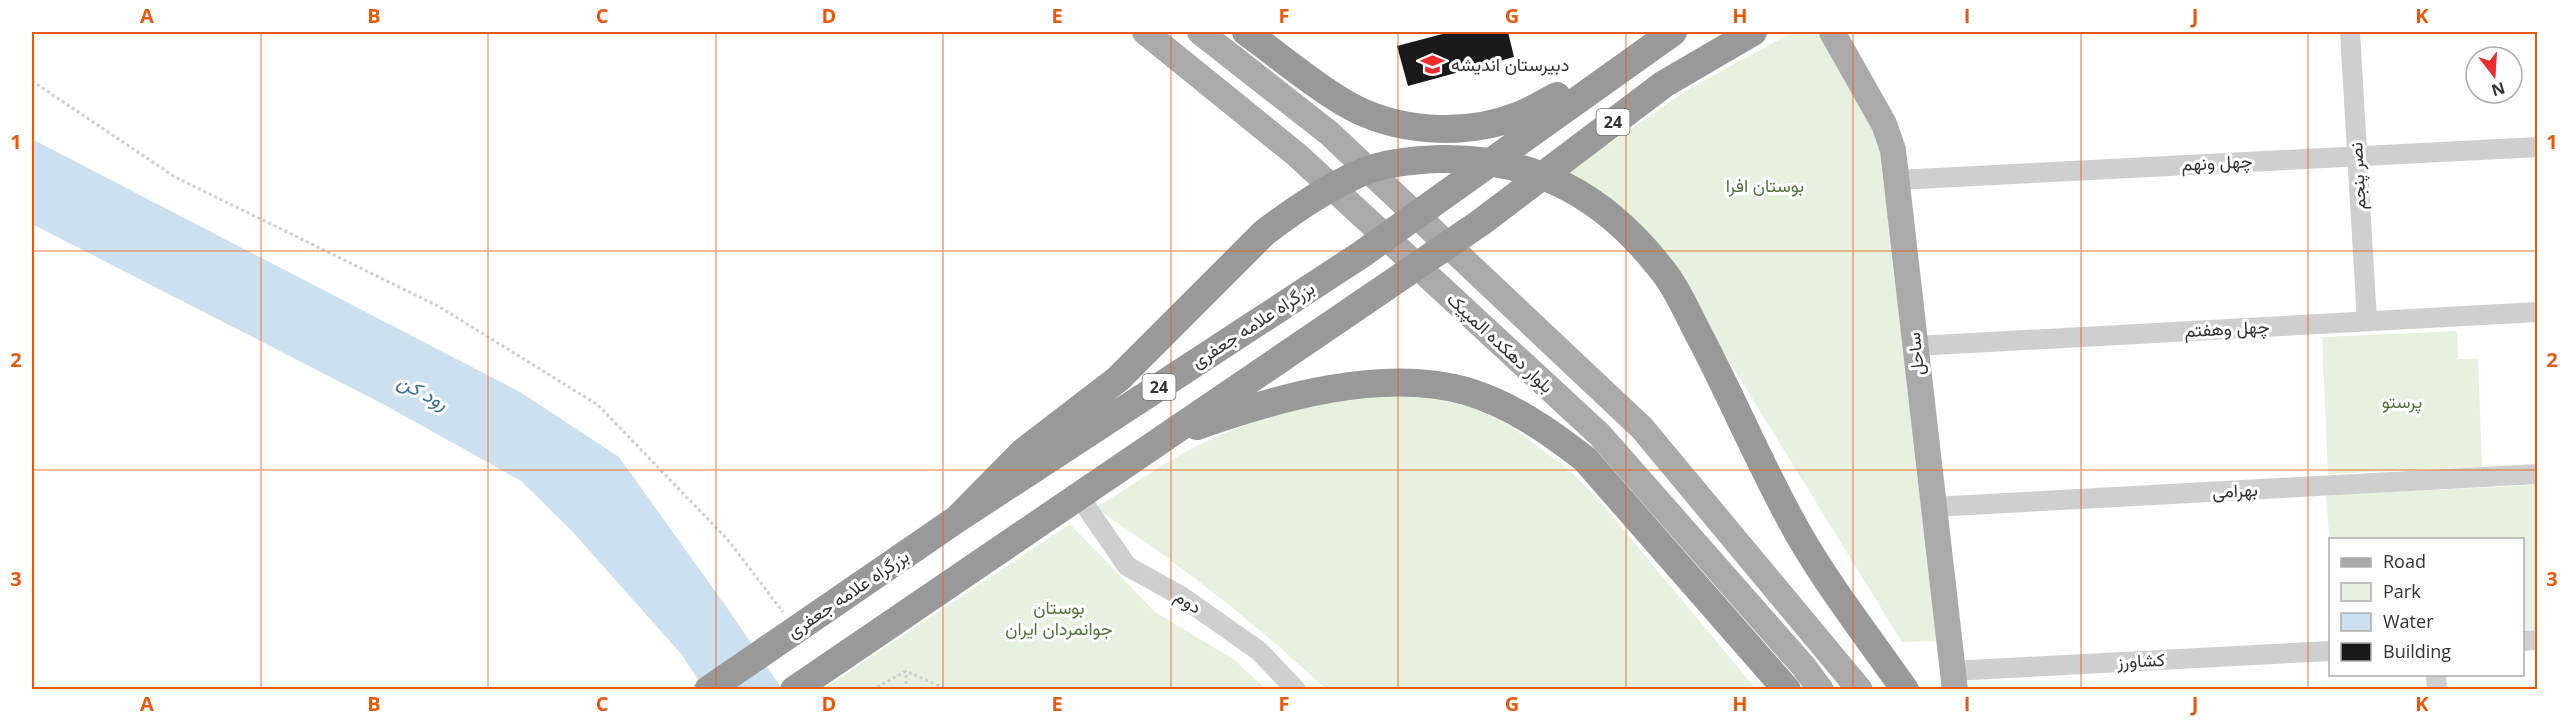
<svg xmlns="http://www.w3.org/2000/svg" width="2569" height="721" viewBox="0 0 2569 721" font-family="'Open Sans',Vazirmatn,sans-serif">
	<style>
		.green { fill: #e8f0e0 }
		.water { fill: #cce0f0 }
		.building { fill: #191919 }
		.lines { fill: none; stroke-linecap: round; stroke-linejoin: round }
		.path { stroke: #cfcfcf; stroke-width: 3; stroke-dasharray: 3 3; stroke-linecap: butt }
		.minor { stroke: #cfcfcf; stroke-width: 20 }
		.major { stroke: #aaa; stroke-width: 26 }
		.highway { stroke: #999; stroke-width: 28 }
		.grid { fill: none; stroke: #e8590c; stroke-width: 1.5; stroke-opacity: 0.55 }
		.labels { text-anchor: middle; stroke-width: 6; stroke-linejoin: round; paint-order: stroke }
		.shield { fill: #fff; stroke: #707070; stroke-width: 1.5 }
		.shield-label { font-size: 16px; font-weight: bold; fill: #323232 }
		.poi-label { font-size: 18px; fill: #323232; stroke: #fff; text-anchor: start }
		.street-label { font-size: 18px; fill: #323232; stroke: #fff }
		.park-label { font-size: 18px; fill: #52733b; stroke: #fff }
		.water-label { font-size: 20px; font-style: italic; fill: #38709d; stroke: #fff }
		.neatline { fill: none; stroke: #e8590c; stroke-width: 2 }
		.grid-label { font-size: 20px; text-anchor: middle; font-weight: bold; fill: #e8590c }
	</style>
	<rect width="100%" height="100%" fill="#fff"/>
	<path class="green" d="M1793 32H1822L1877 123 1940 641 1902 642 1669 263 1567 173 1689 89Z
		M2457 331 2458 359H2478L2482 467 2328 474 2322 337Z
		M1390 392 1456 399 1509 425 1569 470 1598 499 1756 689H1326C1254 622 1178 562 1095 508 1130 487 1169 459 1205 442 1263 414 1326 400 1390 392Z
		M2537 485V629L2523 630 2522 540H2330V547L2326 495Z
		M1070 524 1155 612 1233 659 1266 689H823Z"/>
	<path class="water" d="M32 139 520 392 619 457 730 612 782 689H704L682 655 571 530 521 481 383 404 32 224Z"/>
	<path class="building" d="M1450 32H1508L1514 57 1408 86 1397 46Z"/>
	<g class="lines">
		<path class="path" d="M32 81 175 177 438 306 598 405 728 540 783 612
			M872 690 906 671 948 690
			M906 690V671"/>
		<path class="minor" d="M2350 32 2367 321
			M1897 180 2538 147
			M1916 346 2538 312
			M1933 507 2538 474
			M1087 508 1127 566 1181 596 1259 651 1296 690
			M2522 641 2538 640
			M1951 671 2330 651
			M2436 674 2437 690"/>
		<path class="major" d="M1145 32 1297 155 1600 435 1804 667 1821 690
			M1200 32 1329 133 1642 428 1860 690
			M1832 32 1884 124 1893 150 1955 690"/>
		<path class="highway" d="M1246 32C1278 55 1309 82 1343 102 1394 133 1465 137 1520 115 1533 110 1545 102 1557 96
			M1197 426C1276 398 1382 367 1466 391 1510 404 1549 431 1585 459L1787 690
			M957 519 1023 452 1118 379 1265 232C1296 209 1329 186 1365 171 1388 162 1415 160 1439 159 1532 157 1602 194 1659 266 1676 286 1687 312 1699 335 1730 394 1756 455 1787 513 1820 576 1864 631 1905 690
			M708 690 957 519 1362 254 1673 32
			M794 690 1480 223 1664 84 1753 32"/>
	</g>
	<path class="grid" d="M261 32V690M488 32V690M716 32V690M943 32V690M1171 32V690M1398 32V690M1626 32V690M1853 32V690M2081 32V690M2308 32V690M32 251H2538M32 470H2538"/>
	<defs>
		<symbol id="school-bare" viewBox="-9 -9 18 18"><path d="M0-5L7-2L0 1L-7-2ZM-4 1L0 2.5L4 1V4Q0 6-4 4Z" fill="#f42a2d" stroke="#fff" stroke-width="2.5" paint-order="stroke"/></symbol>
	</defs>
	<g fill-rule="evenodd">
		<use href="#school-bare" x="1416" y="48" width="33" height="33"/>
	</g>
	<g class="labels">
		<g class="shield">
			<rect x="1596.5" y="109" width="33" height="26" rx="4.5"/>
			<rect x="1142.5" y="374" width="33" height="26" rx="4.5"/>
		</g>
		<g class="shield-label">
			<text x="1613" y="128">24</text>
			<text x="1159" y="393">24</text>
		</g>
		<g class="poi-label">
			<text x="1451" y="71">دبیرستان اندیشه</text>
		</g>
		<g class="street-label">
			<text transform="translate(2217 163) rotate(-3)" y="6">چهل ونهم</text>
			<text transform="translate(2358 176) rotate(-93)" y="6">نصر پنجم</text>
			<text transform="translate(1253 325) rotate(-33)" y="6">بزرگراه علامه جعفری</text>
			<text transform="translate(2227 329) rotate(-3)" y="6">چهل وهفتم</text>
			<text transform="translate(1500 343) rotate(43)" y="6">بلوار دهکده المپیک</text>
			<text transform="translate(1916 354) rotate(-96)" y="6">ساحل</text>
			<text transform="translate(2235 491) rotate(-3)" y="6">بهرامی</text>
			<text transform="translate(848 594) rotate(-34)" y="6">بزرگراه علامه جعفری</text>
			<text transform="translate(1188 602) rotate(33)" y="6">دوم</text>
			<text transform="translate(2141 661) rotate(-3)" y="6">کشاورز</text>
		</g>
		<g class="park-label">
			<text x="1765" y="192">بوستان افرا</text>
			<text x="2402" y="408">پرستو</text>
			<text x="1059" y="614">بوستان<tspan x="1059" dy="21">جوانمردان ایران</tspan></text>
		</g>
		<g class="water-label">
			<text transform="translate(423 392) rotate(28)" y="7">رود کن</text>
		</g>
	</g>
	<rect width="2569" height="721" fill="none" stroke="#ffffff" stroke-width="66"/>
	<rect x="2329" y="538" width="195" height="138" fill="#ffffff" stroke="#adadad" stroke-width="1.5"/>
	<rect x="2341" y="558" width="30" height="9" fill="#aaaaaa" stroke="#adadad" stroke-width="1.5"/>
	<text x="2383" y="568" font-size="18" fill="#323232">Road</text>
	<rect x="2341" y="583" width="30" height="18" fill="#e8f0e0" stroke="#adadad" stroke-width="1.5"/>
	<text x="2383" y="598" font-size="18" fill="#323232">Park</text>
	<rect x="2341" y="613" width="30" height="18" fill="#cce0f0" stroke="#adadad" stroke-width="1.5"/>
	<text x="2383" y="628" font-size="18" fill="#323232">Water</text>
	<rect x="2341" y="643" width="30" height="18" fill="#191919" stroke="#adadad" stroke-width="1.5"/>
	<text x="2383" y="658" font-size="18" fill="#323232">Building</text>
	<g transform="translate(2494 75) rotate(163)"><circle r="28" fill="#ffffff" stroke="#adadad" stroke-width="1.5"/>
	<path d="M0-4.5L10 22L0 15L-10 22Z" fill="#f42a2d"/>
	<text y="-9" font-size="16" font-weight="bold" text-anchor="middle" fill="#323232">N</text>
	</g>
	<rect x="33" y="33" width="2503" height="655" class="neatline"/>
	<g class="grid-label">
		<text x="147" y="23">A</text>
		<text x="374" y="23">B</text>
		<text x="602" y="23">C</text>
		<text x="829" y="23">D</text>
		<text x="1057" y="23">E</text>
		<text x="1284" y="23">F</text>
		<text x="1512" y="23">G</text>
		<text x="1740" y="23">H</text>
		<text x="1967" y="23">I</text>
		<text x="2195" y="23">J</text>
		<text x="2422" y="23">K</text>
		<text x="16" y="149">1</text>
		<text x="2552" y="149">1</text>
		<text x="16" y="367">2</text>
		<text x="2552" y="367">2</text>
		<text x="16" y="586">3</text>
		<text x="2552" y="586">3</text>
		<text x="147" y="711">A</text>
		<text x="374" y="711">B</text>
		<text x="602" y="711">C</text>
		<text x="829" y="711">D</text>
		<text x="1057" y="711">E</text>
		<text x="1284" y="711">F</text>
		<text x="1512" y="711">G</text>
		<text x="1740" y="711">H</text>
		<text x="1967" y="711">I</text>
		<text x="2195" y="711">J</text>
		<text x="2422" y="711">K</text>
	</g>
</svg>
